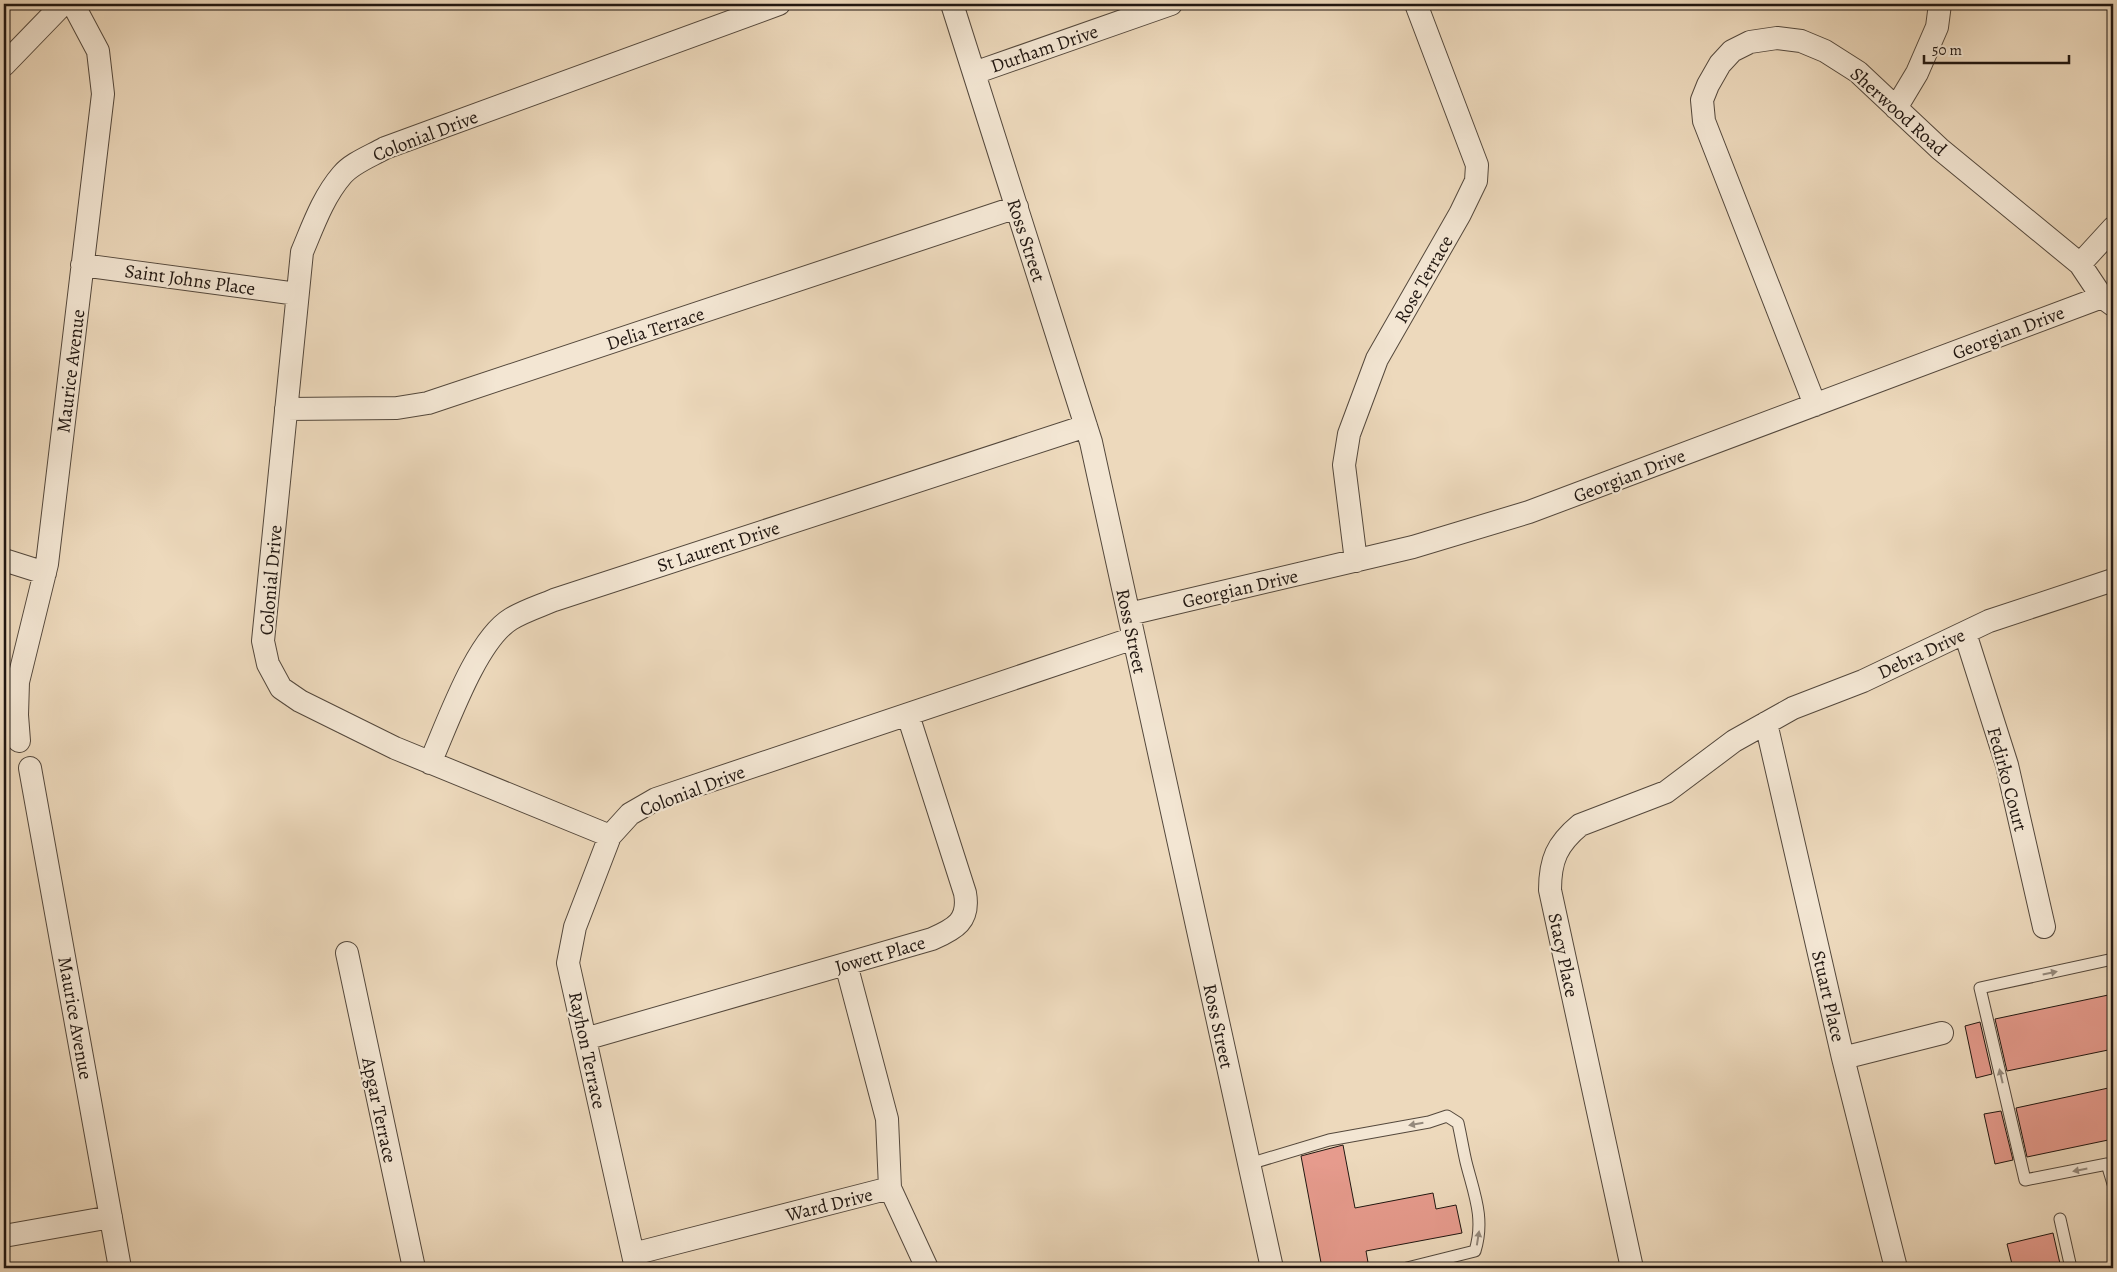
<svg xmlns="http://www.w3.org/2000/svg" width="2117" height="1272" viewBox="0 0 2117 1272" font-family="Alegreya,serif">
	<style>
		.building { fill: #e69b8d; stroke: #211711 }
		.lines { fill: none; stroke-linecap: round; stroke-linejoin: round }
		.lane-casing { stroke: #54483c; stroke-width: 13 }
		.street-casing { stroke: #54483c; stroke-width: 24 }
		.lane { stroke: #f3e6d3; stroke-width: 11 }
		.street { stroke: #f3e6d3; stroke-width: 22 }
		.oneway { fill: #94897c }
		.labels { text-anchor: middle; stroke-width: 4.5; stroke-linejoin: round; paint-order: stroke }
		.street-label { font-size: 19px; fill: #211711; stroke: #f3e6d3 }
	</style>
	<rect width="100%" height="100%" fill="#edd9bc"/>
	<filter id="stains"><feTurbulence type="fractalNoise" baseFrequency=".004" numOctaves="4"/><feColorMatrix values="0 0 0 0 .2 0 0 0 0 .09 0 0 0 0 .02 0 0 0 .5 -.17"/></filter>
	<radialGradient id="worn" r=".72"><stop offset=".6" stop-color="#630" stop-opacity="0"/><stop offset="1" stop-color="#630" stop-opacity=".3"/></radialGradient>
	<path class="building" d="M2113 994V1049L2007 1071 1995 1019Z
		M1980 1022 1992 1074 1976 1078 1965 1026Z
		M2113 1087V1139L2027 1157 2016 1108Z
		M2001 1111 2013 1160 1995 1164 1984 1114Z
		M1343 1145 1355 1208 1433 1193 1436 1209 1456 1205 1462 1233 1366 1251 1369 1268H1322L1301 1156Z
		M2053 1233 2061 1268H2013L2007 1244Z"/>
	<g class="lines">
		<defs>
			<path id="lane" d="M2113 959 1980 988 2025 1180 2107 1164 2113 1184
				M1249 1164 1329 1140 1429 1122 1447 1116 1458 1123C1461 1136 1463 1149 1466 1162 1474 1194 1485 1218 1475 1251L1407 1268
				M2060 1219 2071 1268"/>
			<path id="street" d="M952 4 1091 442 1272 1268
				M4 65 63 4
				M974 73 1171 4
				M1896 108 1917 73 1937 27 1940 4
				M2080 264 2113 228
				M82 265 297 294
				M1815 405 1704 121 1702 100 1708 85 1720 64 1732 51 1750 42 1777 38 1801 41 1825 51 1858 72 1940 149 2080 264 2102 297
				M286 409 397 408 428 403 1017 207
				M4 560 45 573
				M1356 561 1344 465 1349 434 1377 359 1460 214 1476 181 1477 165 1416 4
				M1129 614 1413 547 1529 512 2102 297 2113 305
				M1965 633 2007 765 2044 927
				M1766 723 1843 1058 1896 1268
				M19 741 17 715 18 682 47 564 103 94 98 51 73 4
				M430 763C447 725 476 640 511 619 524 611 540 606 554 600L1086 426
				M30 768 120 1268
				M610 836 395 748 300 701 281 688 268 664 263 641 302 252C313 226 323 197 342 175 352 163 371 156 385 148L779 4
				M347 953 414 1268
				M846 964 887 1119 890 1188 927 1268
				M585 1039 932 939C955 929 970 921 965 893L908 715
				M1843 1058 1942 1033
				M4 1236 111 1217
				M633 1254 890 1188
				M636 1268 568 963 575 927 610 836 630 814 656 799 1134 638
				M1632 1268 1550 890C1550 860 1557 844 1580 825L1666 792 1734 741 1793 708 1863 681 1989 621 2113 580"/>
		</defs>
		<use href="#lane" class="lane-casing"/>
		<use href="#street" class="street-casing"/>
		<use href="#lane" class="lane"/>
		<use href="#street" class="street"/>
	</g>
	<defs><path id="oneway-solid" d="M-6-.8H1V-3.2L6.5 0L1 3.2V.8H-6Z" transform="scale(1.25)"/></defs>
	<g class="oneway">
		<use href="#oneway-solid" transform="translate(2050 973) rotate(-12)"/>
		<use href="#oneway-solid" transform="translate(2001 1076) rotate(-103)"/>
		<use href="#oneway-solid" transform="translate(1416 1124) rotate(170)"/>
		<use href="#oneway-solid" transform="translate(2080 1170) rotate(169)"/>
		<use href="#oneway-solid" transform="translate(1478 1238) rotate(-81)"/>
	</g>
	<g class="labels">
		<g class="street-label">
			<text transform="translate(1044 48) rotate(-19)" y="7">Durham Drive</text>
			<text transform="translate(1899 111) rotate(42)" y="7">Sherwood Road</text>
			<text transform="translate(425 135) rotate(-21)" y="7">Colonial Drive</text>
			<text transform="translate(1027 240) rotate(72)" y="7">Ross Street</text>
			<text transform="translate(190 279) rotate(8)" y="7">Saint Johns Place</text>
			<text transform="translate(1423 279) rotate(-60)" y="7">Rose Terrace</text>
			<text transform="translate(655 328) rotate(-18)" y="7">Delia Terrace</text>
			<text transform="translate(2008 332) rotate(-21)" y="7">Georgian Drive</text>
			<text transform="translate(70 371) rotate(-83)" y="7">Maurice Avenue</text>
			<text transform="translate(1629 475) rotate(-21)" y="7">Georgian Drive</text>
			<text transform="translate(718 546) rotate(-18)" y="7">St Laurent Drive</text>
			<text transform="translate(270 580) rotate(-85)" y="7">Colonial Drive</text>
			<text transform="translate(1240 588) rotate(-13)" y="7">Georgian Drive</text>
			<text transform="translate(1132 631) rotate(78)" y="7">Ross Street</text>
			<text transform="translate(1921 653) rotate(-25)" y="7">Debra Drive</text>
			<text transform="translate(2008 779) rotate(75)" y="7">Fedirko Court</text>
			<text transform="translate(692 790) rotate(-21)" y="7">Colonial Drive</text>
			<text transform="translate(880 954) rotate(-16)" y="7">Jowett Place</text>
			<text transform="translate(1564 955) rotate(78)" y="7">Stacy Place</text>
			<text transform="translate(1829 996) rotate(77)" y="7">Stuart Place</text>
			<text transform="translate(76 1018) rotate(80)" y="7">Maurice Avenue</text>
			<text transform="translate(1219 1026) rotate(78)" y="7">Ross Street</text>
			<text transform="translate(588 1050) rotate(78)" y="7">Rayhon Terrace</text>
			<text transform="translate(380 1110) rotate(78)" y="7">Apgar Terrace</text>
			<text transform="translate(829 1204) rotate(-14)" y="7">Ward Drive</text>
		</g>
	</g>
	<rect width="2117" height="1272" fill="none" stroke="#edd9bc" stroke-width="20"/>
	<rect x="5" y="5" width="2107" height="1262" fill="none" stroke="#211711" stroke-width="2.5"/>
	<rect x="10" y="10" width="2097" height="1252" fill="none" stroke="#211711"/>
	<path d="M1924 55v8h145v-8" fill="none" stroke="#211711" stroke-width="2.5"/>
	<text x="1932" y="55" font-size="15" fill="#211711" stroke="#f3e6d3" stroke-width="4" paint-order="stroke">50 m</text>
	<rect width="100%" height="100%" filter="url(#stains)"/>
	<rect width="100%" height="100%" fill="url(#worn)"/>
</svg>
